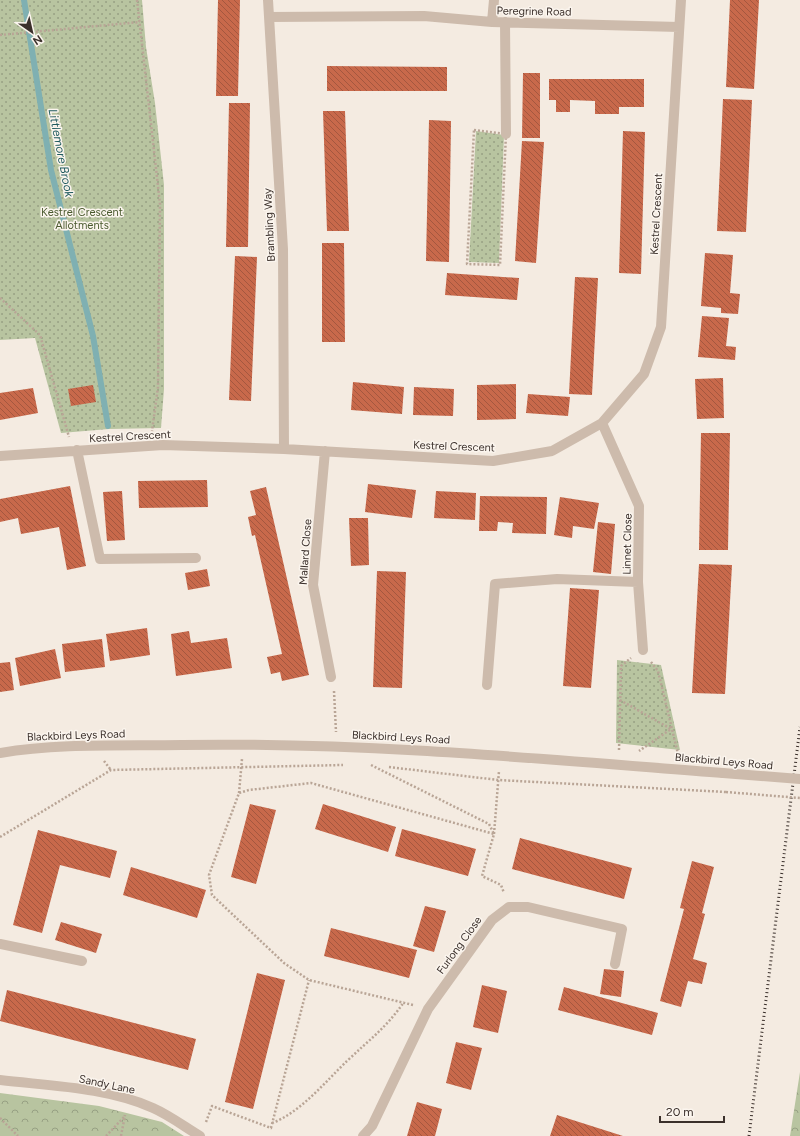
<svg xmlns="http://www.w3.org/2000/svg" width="800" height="1136" viewBox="0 0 800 1136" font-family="Figtree,sans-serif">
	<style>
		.grass { fill: url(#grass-dots) }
		.park { fill: url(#park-crowns) }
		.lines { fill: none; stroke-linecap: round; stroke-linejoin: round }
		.stream { stroke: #7fb0b2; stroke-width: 6 }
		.building { fill: url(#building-back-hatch) }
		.path { stroke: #b9a596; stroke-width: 2.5; stroke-dasharray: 2 2; stroke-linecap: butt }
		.minor { stroke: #cdbbac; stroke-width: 10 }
		.rail { stroke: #3b302b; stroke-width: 3; stroke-dasharray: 1 3; stroke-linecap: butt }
		.path-bridge { stroke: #b9a596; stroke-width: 2.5; stroke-dasharray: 2 2; stroke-linecap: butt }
		.minor-bridge { stroke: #cdbbac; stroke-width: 10 }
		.labels { text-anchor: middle; stroke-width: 3; stroke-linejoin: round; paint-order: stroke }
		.street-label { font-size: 11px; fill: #3b302b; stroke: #fbf5ee }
		.park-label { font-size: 11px; fill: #4a5a2e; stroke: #fbf5ee }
		.water-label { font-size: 12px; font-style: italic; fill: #1f5a5e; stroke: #fbf5ee }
	</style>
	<defs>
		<pattern id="grass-dots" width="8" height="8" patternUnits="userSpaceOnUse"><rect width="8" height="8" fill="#b8c4a0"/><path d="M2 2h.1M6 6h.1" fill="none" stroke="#97a083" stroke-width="1.8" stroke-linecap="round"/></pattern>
		<pattern id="park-crowns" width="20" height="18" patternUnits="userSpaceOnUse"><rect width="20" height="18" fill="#b8c4a0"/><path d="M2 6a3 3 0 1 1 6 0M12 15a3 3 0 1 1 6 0" fill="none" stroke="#97a083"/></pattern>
		<pattern id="building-back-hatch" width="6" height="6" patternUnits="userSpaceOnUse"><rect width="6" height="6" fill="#c8694b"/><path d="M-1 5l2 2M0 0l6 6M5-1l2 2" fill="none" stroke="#a4573f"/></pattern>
	</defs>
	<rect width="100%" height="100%" fill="#f4ebe1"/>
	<path class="grass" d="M0 0H142L146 47 155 103 164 185V389L161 428 109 429 61 433 35 338 0 340Z
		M476 131 504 135 499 263 469 262Z
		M617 660 661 665 680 750 616 743Z"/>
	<path class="park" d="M800 1072V1136H790Z
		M0 1093 99 1106 162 1122 184 1136H0Z"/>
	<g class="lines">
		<path class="stream" d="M24 0 51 170 93 336 108 426"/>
	</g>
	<path class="building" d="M218 0H240L238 96H216Z
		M730 0H759L754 89 726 87Z
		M327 66 447 67V91H327Z
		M523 73H540V138H522Z
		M549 79H644V107H619V114H595V101L570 100V112H556V100H549Z
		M723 99 752 100 746 232 717 231Z
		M229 103H250L248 247H226Z
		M323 111H345L349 231H327Z
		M429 120 451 121 449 262 426 261Z
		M623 131 645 132 641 274 619 273Z
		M522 141 544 142 536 263 515 261Z
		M322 243H344L345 342H322Z
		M705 253 733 255 730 293 740 294 738 314 721 313V308L701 306Z
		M235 256 257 257 251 401 229 400Z
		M447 273 519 278 517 300 445 295Z
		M575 277 598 278 592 395 569 394Z
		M702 316 729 318 726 346 736 347 735 360 698 357Z
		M723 378 724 418 697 419 695 379Z
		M353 382 404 387 402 414 351 410Z
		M516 384V419L477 420V385Z
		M93 385 96 402 71 406 68 389Z
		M414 387 454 389 453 416 413 415Z
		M33 388 38 413 0 420V393Z
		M528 394 570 397 568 416 526 413Z
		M701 433H730L728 550H699Z
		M207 480 208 507 139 508 138 481Z
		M368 484 416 490 412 518 365 512Z
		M70 486 86 566 67 570 59 527 21 534 18 518 0 522V499Z
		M266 487 309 675 282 681 280 672 271 674 267 657 282 654 255 535 252 536 248 517 256 515 250 491Z
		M122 491 125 540 107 541 103 492Z
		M436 491 476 493 475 520 434 518Z
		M480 496 547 497 546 534 512 533 513 523 498 522 497 531H479Z
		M560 497 599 503 594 529 573 526 572 538 554 535Z
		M349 518H368L369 565 351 566Z
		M598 522 615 524 611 574 593 572Z
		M699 564 732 565 725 694 692 693Z
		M207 569 210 586 188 590 185 573Z
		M377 571 406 572 402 688 373 687Z
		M570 588 599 590 591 688 563 686Z
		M147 628 150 655 110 661 106 634Z
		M189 631 191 643 227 638 232 668 176 676 171 634Z
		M102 639 105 667 65 672 62 644Z
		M55 649 61 678 20 686 15 658Z
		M10 662 14 690 0 692V663Z
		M250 804 276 810 256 884 231 877Z
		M323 804 396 827 388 852 315 829Z
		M402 829 476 849 468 876 395 856Z
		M38 830 117 851 110 878 60 865 42 933 13 925Z
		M520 838 632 868 624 899 512 869Z
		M692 861 714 867 702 913 705 914 693 959 707 963 702 984 688 981 681 1007 660 1001 684 909 680 908Z
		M131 867 206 890 197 918 123 895Z
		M425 906 446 911 434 952 413 946Z
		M61 922 102 934 96 953 55 940Z
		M331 928 417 950 409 978 324 956Z
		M604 969 624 971 621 997 600 994Z
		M257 973 285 980 253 1109 225 1102Z
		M482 985 507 991 498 1033 473 1027Z
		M564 987 658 1013 652 1035 558 1010Z
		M7 990 196 1039 188 1070 0 1021Z
		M456 1042 482 1048 471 1090 446 1083Z
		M417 1102 442 1109 435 1136H407Z
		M557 1115 623 1136H550Z"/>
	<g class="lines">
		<path class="path" d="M137 0 160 204 158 387 152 431
			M0 35 140 22
			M474 130 506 134 500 265 467 264Z
			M0 298 40 335 69 437
			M651 662 658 671 678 754
			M334 691 336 732
			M620 700 671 729 639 751
			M619 750 621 666 631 658
			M104 761 111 770
			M371 765 489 824 494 834
			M389 767 498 780 726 792
			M239 793 242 759
			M494 834 499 771
			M0 837 111 770 343 765
			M413 1005 309 980 284 963 212 895 209 875 239 793 249 790 311 783 494 834 482 876 501 885 504 893
			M0 1118 18 1136
			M206 1122 212 1106 271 1128 309 980
			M272 1123C300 1113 326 1081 347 1061 369 1040 386 1028 404 1002
			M106 1136 125 1116
			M121 1136 125 1115"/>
		<path class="minor" d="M268 0 283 249 284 449
			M269 17 424 16 492 22 679 27
			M492 22 494 0
			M505 22 506 134
			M602 423 639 506 638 582 643 650
			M77 450 100 559 196 558
			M325 451 313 585 331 677
			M0 456 163 445 284 449 493 461 552 451 602 423 644 374 661 327 681 0
			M487 685 495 584 557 579 638 582
			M0 753C59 743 122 746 182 745 363 742 543 759 723 773
			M0 944 82 961
			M0 1080C50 1086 106 1087 153 1108 169 1115 185 1127 200 1136
			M363 1136 372 1126 428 1009 492 920 509 907H528L622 929 615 964"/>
		<path class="rail" d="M749 1136 800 727"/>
		<path class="path-bridge" d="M726 792 800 798"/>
		<path class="minor-bridge" d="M723 773 800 779"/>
	</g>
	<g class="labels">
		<g class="street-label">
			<text transform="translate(534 11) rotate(1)" y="4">Peregrine Road</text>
			<text transform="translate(656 214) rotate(-87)" y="4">Kestrel Crescent</text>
			<text transform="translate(269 225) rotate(-93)" y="4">Brambling Way</text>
			<text transform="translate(130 436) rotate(-3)" y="4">Kestrel Crescent</text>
			<text transform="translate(454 446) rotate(2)" y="4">Kestrel Crescent</text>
			<text transform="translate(627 544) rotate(-89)" y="4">Linnet Close</text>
			<text transform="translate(305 552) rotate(-86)" y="4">Mallard Close</text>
			<text transform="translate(76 735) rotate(-2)" y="4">Blackbird Leys Road</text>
			<text transform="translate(401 737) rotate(3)" y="4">Blackbird Leys Road</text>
			<text transform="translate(724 761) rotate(5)" y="4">Blackbird Leys Road</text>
			<text transform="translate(459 945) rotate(-54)" y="4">Furlong Close</text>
			<text transform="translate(107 1084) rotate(12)" y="4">Sandy Lane</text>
		</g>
		<g class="park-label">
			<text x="82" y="216">Kestrel Crescent<tspan x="82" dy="13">Allotments</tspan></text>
		</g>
		<g class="water-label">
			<text transform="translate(61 153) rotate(79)" y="4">Littlemore Brook</text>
		</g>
	</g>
	<g transform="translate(32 32) rotate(146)" stroke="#fbf5ee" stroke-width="3" paint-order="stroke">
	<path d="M0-3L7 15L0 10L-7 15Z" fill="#3b302b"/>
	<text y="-6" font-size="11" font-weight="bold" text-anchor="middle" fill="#3b302b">N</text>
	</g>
	<path d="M660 1116v6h64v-6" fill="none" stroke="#3b302b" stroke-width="2"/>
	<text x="666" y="1116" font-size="12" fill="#3b302b" stroke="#fbf5ee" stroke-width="3" paint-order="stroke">20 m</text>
</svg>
